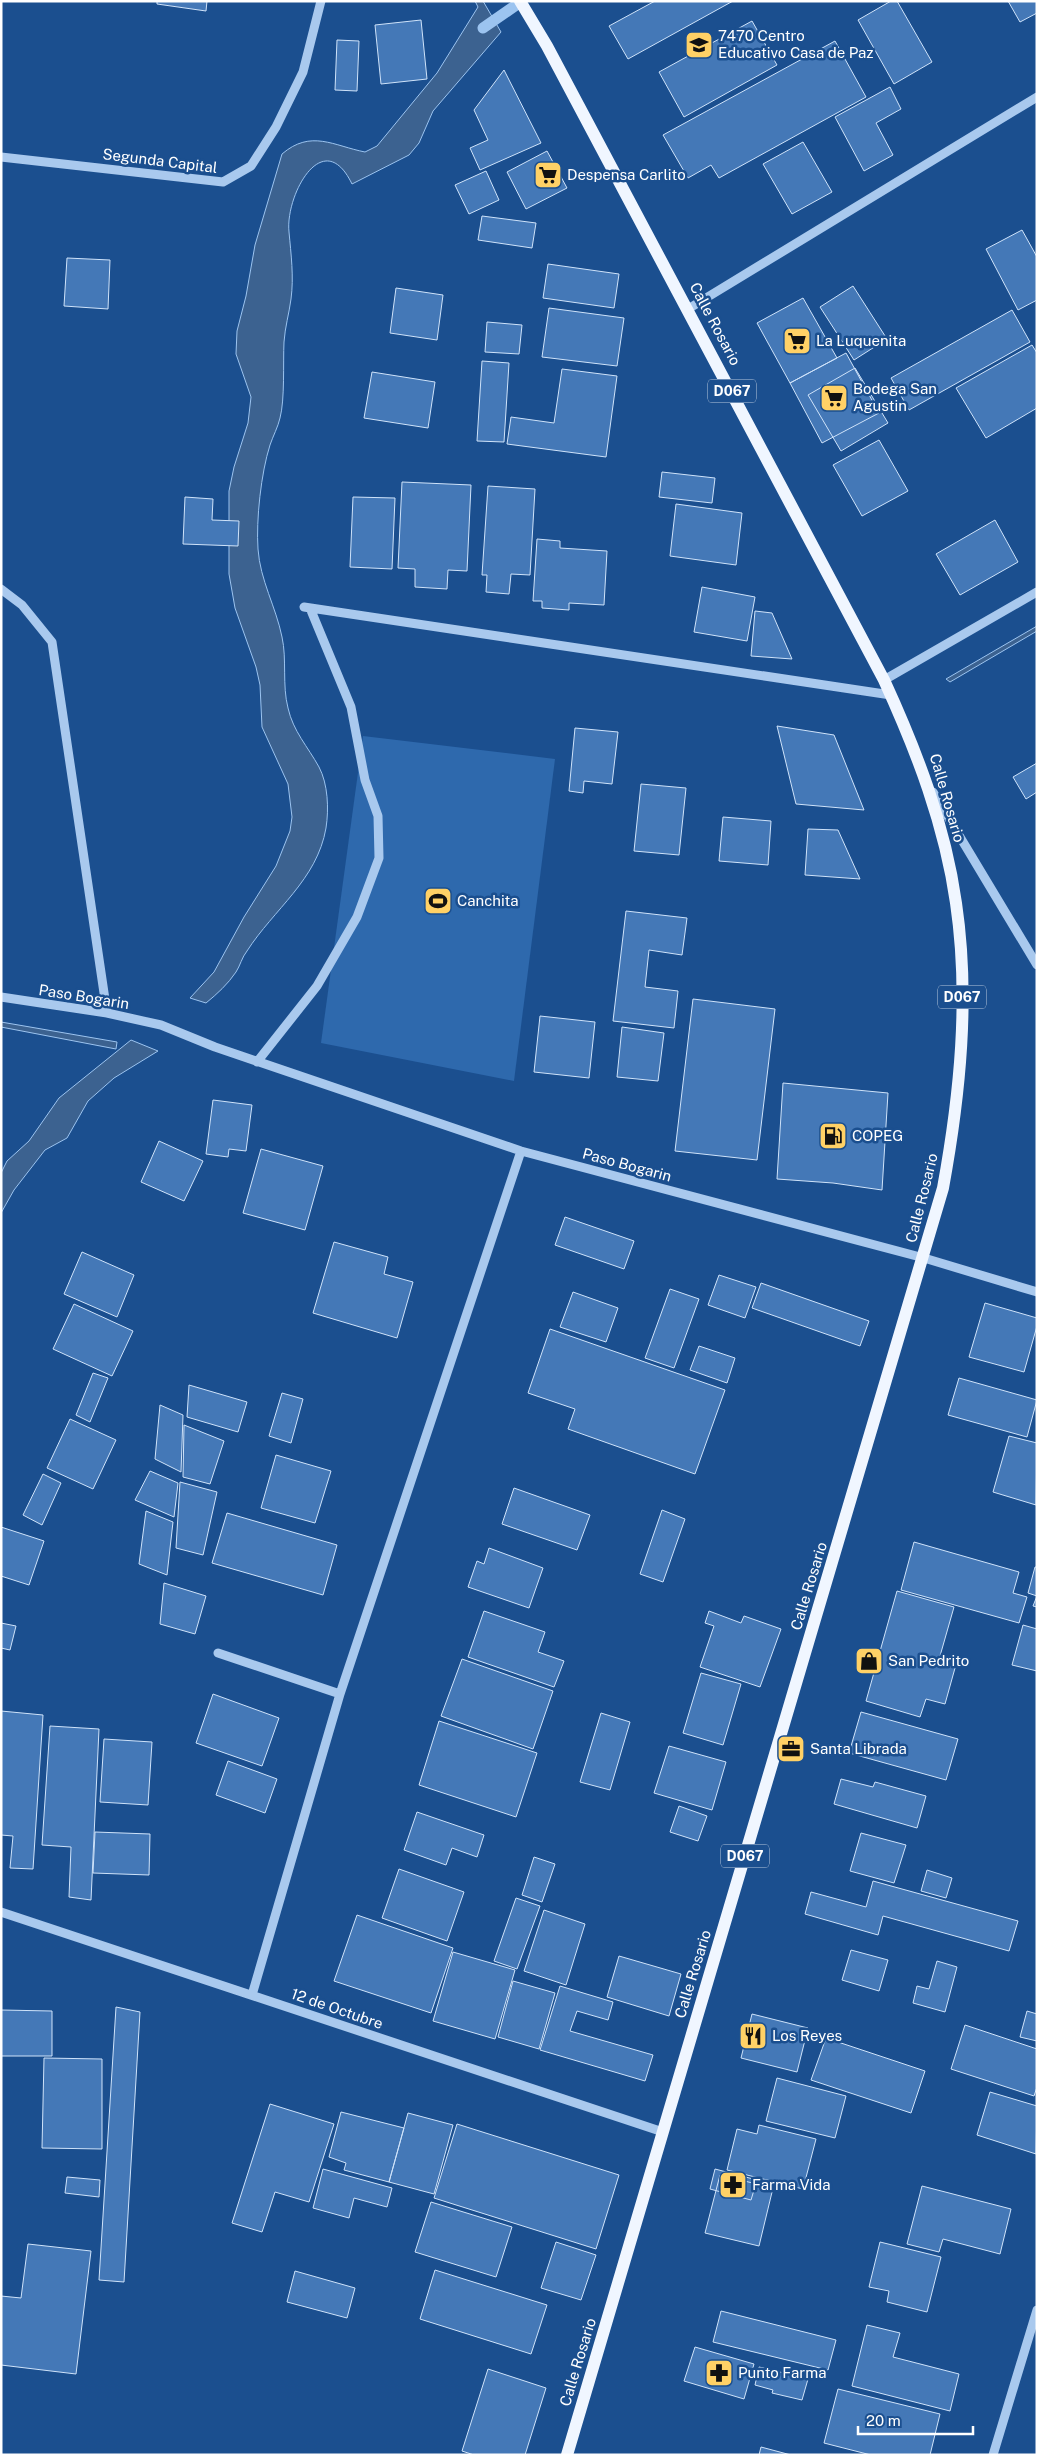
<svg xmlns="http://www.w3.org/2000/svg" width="1038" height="2456" viewBox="0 0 1038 2456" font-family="'Public Sans',sans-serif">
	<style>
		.green { fill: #2e69ad }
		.water { fill: #3c6290; stroke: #9cc4f0 }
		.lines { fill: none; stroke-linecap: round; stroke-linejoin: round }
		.stream { stroke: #9cc4f0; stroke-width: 11 }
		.building { fill: #4478b7; stroke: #cfe3fa }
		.minor { stroke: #a9c9ee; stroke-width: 9 }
		.major { stroke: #f0f6ff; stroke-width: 12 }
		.labels { text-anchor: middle; stroke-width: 5; stroke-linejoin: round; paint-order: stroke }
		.shield { fill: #1b4f8f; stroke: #bbcadd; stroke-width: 1 }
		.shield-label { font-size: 14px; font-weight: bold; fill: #fff }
		.poi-label { font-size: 15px; fill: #fff; stroke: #1b4f8f; text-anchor: start }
		.street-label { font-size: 15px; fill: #fff; stroke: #1b4f8f }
	</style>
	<rect width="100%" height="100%" fill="#1b4f8f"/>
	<path class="green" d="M363 736 555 759 514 1081 321 1043Z"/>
	<path class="water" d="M475 1H483L501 32 433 111 419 143 409 155 352 184C323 124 285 196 289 232 291 254 294 277 291 299 289 314 285 327 284 342 283 363 285 399 280 418 278 427 273 436 270 445 261 473 256 520 258 549 260 580 276 607 282 637 287 659 282 685 288 708 293 731 308 747 319 767 328 784 329 809 326 828 317 880 274 909 247 951 242 957 240 966 236 972 228 984 217 994 206 1003L190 998 214 972 244 917 276 866 290 831 292 817 288 784 262 727 260 685 256 667 235 608 229 574V491L234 467 248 423 251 397 236 354 237 331 246 296 255 245 282 154C311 129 334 146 365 152L377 146 437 73 478 7Z
		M1037 626V631L950 682 946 679Z
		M1 1022 117 1042 116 1049 1 1027Z
		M131 1040 158 1051 114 1078 88 1101 67 1138 45 1150 14 1190 1 1213V1173L7 1161 29 1141 59 1098Z"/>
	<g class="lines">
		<path class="stream" d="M483 28 522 1"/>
	</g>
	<path class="building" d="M157 1H207L206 11 157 4Z
		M655 1H733L628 59 609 26Z
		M891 1H897L932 62 894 84 858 20Z
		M1008 1H1037V13L1020 22Z
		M421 20 427 79 381 84 375 25Z
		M752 21 777 65 684 117 659 72Z
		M337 40 359 41 357 91 335 90Z
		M835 41 866 97 719 178 711 165 688 178 663 135Z
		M504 70 541 143 480 170 470 148 488 140 474 110Z
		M890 87 901 109 876 123 893 155 864 171 835 117Z
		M803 142 832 192 792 214 763 164Z
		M547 151 567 188 526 209 507 172Z
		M486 171 499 200 469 214 455 185Z
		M482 216 536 223 532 248 478 240Z
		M1022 230 1037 257V300L1018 310 986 249Z
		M67 258 110 260 108 309 64 306Z
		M548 264 619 274 614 308 543 298Z
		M853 286 887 339 854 360 820 307Z
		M396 288 443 295 437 340 390 333Z
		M803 298 837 358 790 383 757 323Z
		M549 308 624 318 617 366 542 357Z
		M1012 310 1030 342 909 410 891 378Z
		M487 322 522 325 519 354 485 352Z
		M1032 345 1037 353V408L986 438 956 388Z
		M846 353 879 413 822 443 790 383Z
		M482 361 509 363 504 442 477 441Z
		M855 368 888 423 841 451 808 395Z
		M562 369 617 376 606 457 507 444 511 417 554 423Z
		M372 372 435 382 428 428 364 418Z
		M879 440 908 491 862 516 833 465Z
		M662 472 715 478 712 503 659 497Z
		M402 482 471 485 467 571 448 570 447 589 415 587V569L398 568Z
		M488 486 535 489 530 575 511 574 509 594 486 592 487 575H482Z
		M185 497 213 499 212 520 239 521 238 546 183 544Z
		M353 497 395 498 392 569 350 567Z
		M676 504 742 513 736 565 670 556Z
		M995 520 1018 562 960 595 936 554Z
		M537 539 560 541V548L607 551 604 605 569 603V610L542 608V601H533Z
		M702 587 755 597 747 641 694 632Z
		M755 611 772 613 792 659 751 656Z
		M777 726 834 735 864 810 796 804Z
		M575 728 618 732 612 784 584 781 583 793 569 791Z
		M1037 763V792L1026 799 1013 777Z
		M641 784 686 788 679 855 634 851Z
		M723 817 771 821 768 865 719 861Z
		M808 829 838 830 860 879 805 875Z
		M626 911 687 918 682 955 649 950 645 987 678 991 674 1028 613 1021Z
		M693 999 775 1009 757 1160 675 1151Z
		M540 1016 595 1022 589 1078 534 1072Z
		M622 1027 664 1033 658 1081 617 1077Z
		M783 1083 888 1093 882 1190 833 1183 777 1179Z
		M213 1100 252 1105 246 1151 229 1149 228 1157 206 1154Z
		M159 1141 203 1161 184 1201 141 1182Z
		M261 1149 323 1166 305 1230 243 1213Z
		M565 1217 634 1241 624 1269 555 1245Z
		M334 1242 388 1257 384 1274 413 1282 397 1338 313 1313Z
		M82 1252 134 1275 117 1317 64 1294Z
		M719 1275 756 1287 745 1318 708 1305Z
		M761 1283 869 1321 860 1346 752 1308Z
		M670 1289 699 1299 674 1368 645 1358Z
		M573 1292 618 1308 606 1342 560 1327Z
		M985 1303 1037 1318V1326L1024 1372 969 1357Z
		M74 1304 133 1331 112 1376 53 1349Z
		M550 1329 725 1390 695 1474 568 1429 575 1409 528 1393Z
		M699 1346 735 1358 727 1383 690 1370Z
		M93 1373 108 1378 90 1422 76 1415Z
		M959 1378 1037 1400 1027 1437 948 1415Z
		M189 1385 247 1402 238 1432 187 1417Z
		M282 1393 303 1399 291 1443 269 1436Z
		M160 1405 183 1415 181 1472 155 1459Z
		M70 1419 116 1440 93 1489 47 1468Z
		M184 1425 224 1441 210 1484 183 1477Z
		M1009 1436 1037 1443 1036 1505 993 1492Z
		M276 1455 331 1471 315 1523 261 1508Z
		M150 1471 178 1483 174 1517 135 1500Z
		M43 1474 61 1483 42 1525 23 1515Z
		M180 1482 217 1492 203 1555 176 1548Z
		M514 1488 590 1515 577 1550 502 1524Z
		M662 1510 685 1519 663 1582 640 1574Z
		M146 1511 173 1522 167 1575 139 1564Z
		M227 1513 337 1545 323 1595 212 1563Z
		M1 1527 44 1541 29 1585 1 1576Z
		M914 1542 1019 1572 1013 1593 1027 1597 1019 1623 901 1590Z
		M489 1548 543 1568 529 1608 468 1587 477 1561 484 1564Z
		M1035 1567H1037V1607L1033 1606 1037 1596 1028 1593Z
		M164 1583 206 1596 195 1634 160 1624Z
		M897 1591 954 1607 938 1663 955 1668 945 1704 926 1699 920 1717 866 1701Z
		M484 1611 545 1632 538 1652 564 1661 554 1687 468 1657Z
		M709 1611 741 1623 744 1616 781 1629 760 1687 700 1667 714 1626 705 1623Z
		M1 1623 16 1626 10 1650 1 1648Z
		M1023 1625 1037 1629V1671L1012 1665Z
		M462 1659 553 1691 533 1749 441 1716Z
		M701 1673 741 1684 723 1745 683 1733Z
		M213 1694 279 1718 262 1766 196 1743Z
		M1 1711 43 1715 33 1869 10 1868 13 1836 1 1835Z
		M861 1712 958 1739 946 1780 849 1753Z
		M601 1713 630 1722 610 1790 580 1782Z
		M439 1721 537 1753 516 1817 419 1785Z
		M50 1726 99 1729 91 1900 69 1897 71 1847 42 1845Z
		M104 1739 152 1742 148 1805 100 1802Z
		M669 1746 726 1762 712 1810 654 1793Z
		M228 1761 277 1779 265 1813 216 1795Z
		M841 1779 873 1787 875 1782 926 1796 917 1828 834 1804Z
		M679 1806 707 1816 698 1841 670 1832Z
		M417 1812 484 1835 477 1857 452 1848 446 1865 404 1850Z
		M95 1832 150 1834 149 1875 93 1873Z
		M861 1833 906 1845 894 1883 850 1871Z
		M534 1857 555 1864 542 1902 522 1895Z
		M399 1869 464 1892 447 1941 382 1918Z
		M927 1870 952 1878 946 1898 921 1891Z
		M873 1881 1018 1921 1009 1951 883 1916 878 1935 805 1914 811 1892 866 1907Z
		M516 1898 540 1906 517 1969 494 1961Z
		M544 1910 585 1924 566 1985 524 1971Z
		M357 1915 453 1948 431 2013 334 1981Z
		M851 1950 888 1960 879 1991 842 1980Z
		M453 1952 515 1970 495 2039 433 2021Z
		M619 1956 681 1974 669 2016 607 1997Z
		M937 1961 957 1967 945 2012 913 2003 917 1986 929 1989Z
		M513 1981 555 1993 539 2049 498 2037Z
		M560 1986 613 2002 608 2020 577 2011 570 2031 653 2055 645 2081 540 2050Z
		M116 2007 140 2012 124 2282 99 2280Z
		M1 2010 52 2011V2056H1Z
		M1027 2011 1037 2014V2041L1020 2037Z
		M752 2014 808 2028 797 2072 741 2058Z
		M965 2025 1037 2049V2087L1034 2096 951 2069Z
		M826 2038 925 2071 911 2113 811 2080Z
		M44 2058 102 2059V2149L42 2148Z
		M777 2078 846 2096 835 2138 766 2121Z
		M990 2092 1037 2106 1036 2154 977 2135Z
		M270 2104 334 2124 309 2202 275 2192 262 2232 232 2223Z
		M341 2112 404 2128 389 2182 344 2170 346 2163 329 2157Z
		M408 2113 453 2125 434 2194 389 2182Z
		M457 2124 619 2175 596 2249 434 2198Z
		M759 2125 816 2139 803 2189 727 2170 737 2129 757 2134Z
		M323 2169 392 2188 387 2207 354 2198 349 2218 313 2208Z
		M715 2169 757 2180 751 2200 710 2189Z
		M720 2175 773 2188 759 2246 705 2233Z
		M67 2177 100 2180 99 2197 65 2193Z
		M922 2186 1011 2209 1000 2254 943 2239 939 2252 907 2244Z
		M431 2202 512 2227 496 2277 415 2252Z
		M556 2242 596 2255 581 2300 541 2288Z
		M880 2242 941 2257 927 2312 887 2302 889 2291 869 2287Z
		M28 2244 91 2251 76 2374 1 2365V2296L21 2298Z
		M435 2270 547 2305 531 2354 420 2319Z
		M295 2271 355 2288 347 2318 287 2302Z
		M721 2311 836 2340 828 2370 713 2342Z
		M867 2325 900 2333 893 2357 959 2374 950 2411 852 2386Z
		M695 2347 754 2364 744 2399 684 2381Z
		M759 2367 808 2379 802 2400 772 2393 773 2390 755 2385Z
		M488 2369 546 2388 525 2455H474L462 2451Z
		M838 2389 940 2414 930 2455H871L824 2443Z
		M761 2447 791 2455H759Z"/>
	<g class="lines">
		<path class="minor" d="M1 157 223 182 251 166 276 127 303 72 321 1
			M688 309 1037 97
			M1 589 22 605 52 642 107 1013
			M304 607 891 695
			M884 680 1037 592
			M933 792 1037 965
			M1 997 107 1013 161 1025 215 1047 521 1151 924 1258 1037 1292
			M257 1062 317 986 357 917 379 858 378 816 365 780 351 707 310 608
			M218 1653 340 1694
			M1 1912 663 2132
			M252 1995 340 1694 521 1151
			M993 2455 1037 2310"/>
		<path class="major" d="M520 1 547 46 884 680C917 752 945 825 956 903 970 998 960 1095 943 1188L567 2455"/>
	</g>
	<defs>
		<symbol id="school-square" viewBox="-11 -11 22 22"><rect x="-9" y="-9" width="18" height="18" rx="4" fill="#ffd166" stroke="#1b4f8f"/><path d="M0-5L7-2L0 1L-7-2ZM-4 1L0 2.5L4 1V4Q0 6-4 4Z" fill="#111"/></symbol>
		<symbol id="supermarket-square" viewBox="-11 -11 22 22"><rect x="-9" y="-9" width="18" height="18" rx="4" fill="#ffd166" stroke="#1b4f8f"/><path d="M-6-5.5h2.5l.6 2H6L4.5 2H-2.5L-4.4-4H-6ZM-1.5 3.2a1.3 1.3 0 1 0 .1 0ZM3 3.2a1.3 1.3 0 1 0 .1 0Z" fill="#111"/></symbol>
		<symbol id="stadium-square" viewBox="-11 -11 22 22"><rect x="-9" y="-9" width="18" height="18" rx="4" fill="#ffd166" stroke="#1b4f8f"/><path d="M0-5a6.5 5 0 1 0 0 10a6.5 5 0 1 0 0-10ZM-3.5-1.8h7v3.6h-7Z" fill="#111"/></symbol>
		<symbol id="fuel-square" viewBox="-11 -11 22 22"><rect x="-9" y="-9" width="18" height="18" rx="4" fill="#ffd166" stroke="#1b4f8f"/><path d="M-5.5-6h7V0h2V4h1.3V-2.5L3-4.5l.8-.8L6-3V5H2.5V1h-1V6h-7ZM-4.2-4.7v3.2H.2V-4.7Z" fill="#111"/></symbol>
		<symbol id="shop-square" viewBox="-11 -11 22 22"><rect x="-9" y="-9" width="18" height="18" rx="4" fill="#ffd166" stroke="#1b4f8f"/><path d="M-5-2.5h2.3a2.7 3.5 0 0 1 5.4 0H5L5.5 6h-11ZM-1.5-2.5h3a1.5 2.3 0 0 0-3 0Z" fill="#111"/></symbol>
		<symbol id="office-square" viewBox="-11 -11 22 22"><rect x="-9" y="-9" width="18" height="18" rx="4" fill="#ffd166" stroke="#1b4f8f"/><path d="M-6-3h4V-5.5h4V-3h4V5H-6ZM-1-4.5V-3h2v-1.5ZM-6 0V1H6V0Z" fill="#111"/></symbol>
		<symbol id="restaurant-square" viewBox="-11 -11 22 22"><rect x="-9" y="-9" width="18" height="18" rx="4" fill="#ffd166" stroke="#1b4f8f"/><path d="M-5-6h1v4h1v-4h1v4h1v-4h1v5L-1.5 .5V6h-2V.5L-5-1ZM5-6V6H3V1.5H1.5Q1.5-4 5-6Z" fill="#111"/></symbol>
		<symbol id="pharmacy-square" viewBox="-11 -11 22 22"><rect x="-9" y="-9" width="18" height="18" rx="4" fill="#ffd166" stroke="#1b4f8f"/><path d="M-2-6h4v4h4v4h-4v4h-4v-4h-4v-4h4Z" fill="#111"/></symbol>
	</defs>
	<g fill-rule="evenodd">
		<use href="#school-square" x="683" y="29" width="32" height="32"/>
		<use href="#supermarket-square" x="532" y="159" width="32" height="32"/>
		<use href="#supermarket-square" x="781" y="325" width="32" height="32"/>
		<use href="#supermarket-square" x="818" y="382" width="32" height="32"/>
		<use href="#stadium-square" x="422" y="885" width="32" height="32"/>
		<use href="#fuel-square" x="817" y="1120" width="32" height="32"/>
		<use href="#shop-square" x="853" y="1645" width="32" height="32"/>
		<use href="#office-square" x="775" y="1733" width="32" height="32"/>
		<use href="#restaurant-square" x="737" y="2020" width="32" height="32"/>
		<use href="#pharmacy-square" x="717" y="2169" width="32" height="32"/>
		<use href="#pharmacy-square" x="703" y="2357" width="32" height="32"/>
	</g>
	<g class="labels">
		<g class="shield">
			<rect x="708" y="379.5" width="48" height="23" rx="4"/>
			<rect x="938" y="985.5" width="48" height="23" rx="4"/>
			<rect x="721" y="1844.5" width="48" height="23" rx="4"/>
		</g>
		<g class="shield-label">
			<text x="732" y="396">D067</text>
			<text x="962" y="1002">D067</text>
			<text x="745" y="1861">D067</text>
		</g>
		<g class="poi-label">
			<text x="718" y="41">7470 Centro<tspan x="718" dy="17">Educativo Casa de Paz</tspan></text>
			<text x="567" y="180">Despensa Carlito</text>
			<text x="816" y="346">La Luquenita</text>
			<text x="853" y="394">Bodega San<tspan x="853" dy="17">Agustin</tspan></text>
			<text x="457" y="906">Canchita</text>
			<text x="852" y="1141">COPEG</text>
			<text x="888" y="1666">San Pedrito</text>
			<text x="810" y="1754">Santa Librada</text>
			<text x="772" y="2041">Los Reyes</text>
			<text x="752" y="2190">Farma Vida</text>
			<text x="738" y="2378">Punto Farma</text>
		</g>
		<g class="street-label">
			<text transform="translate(160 161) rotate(7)" y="5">Segunda Capital</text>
			<text transform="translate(715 324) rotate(62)" y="5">Calle Rosario</text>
			<text transform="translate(947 798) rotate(74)" y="5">Calle Rosario</text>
			<text transform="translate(84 997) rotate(9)" y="5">Paso Bogarin</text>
			<text transform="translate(627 1165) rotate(15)" y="5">Paso Bogarin</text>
			<text transform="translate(922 1198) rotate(-76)" y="5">Calle Rosario</text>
			<text transform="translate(809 1586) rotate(-73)" y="5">Calle Rosario</text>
			<text transform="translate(693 1974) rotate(-73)" y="5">Calle Rosario</text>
			<text transform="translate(337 2009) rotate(19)" y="5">12 de Octubre</text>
			<text transform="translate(578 2362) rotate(-73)" y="5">Calle Rosario</text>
		</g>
	</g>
	<rect width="1038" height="2456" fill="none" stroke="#ffffff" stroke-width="5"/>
	<path d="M858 2426v8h115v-8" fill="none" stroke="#ffffff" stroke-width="2.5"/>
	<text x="866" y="2426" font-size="15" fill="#ffffff" stroke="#1b4f8f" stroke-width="4" paint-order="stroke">20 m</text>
</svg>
